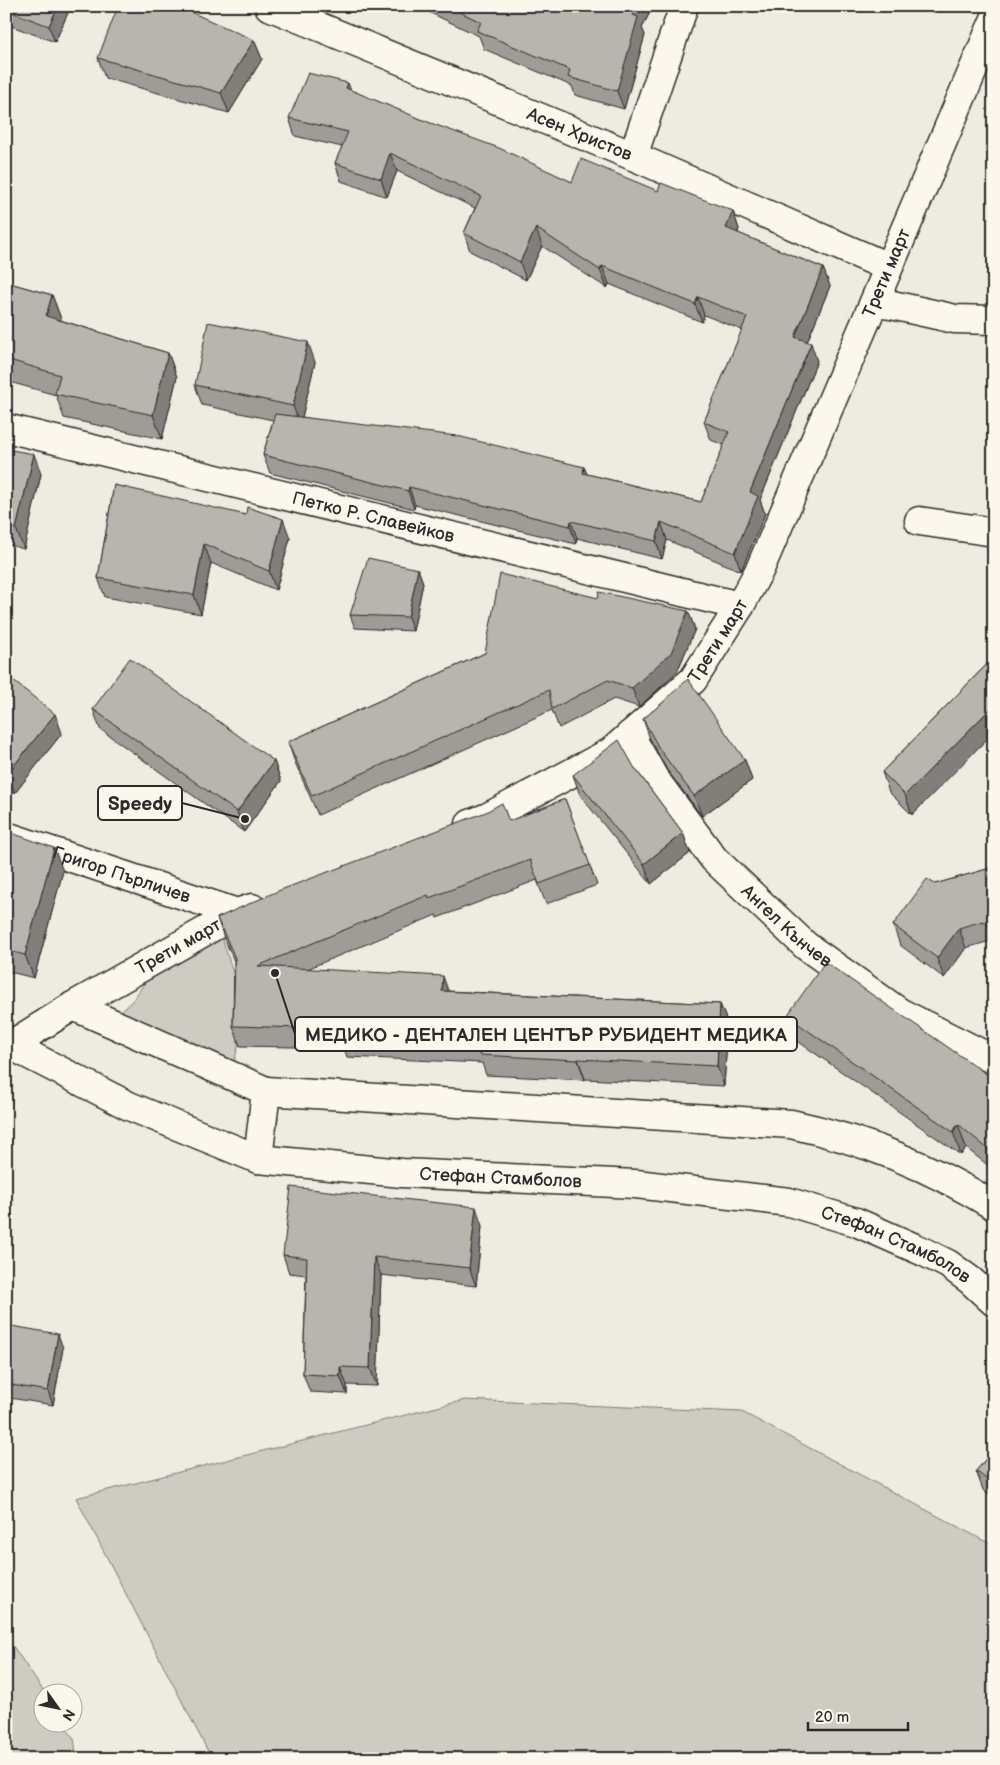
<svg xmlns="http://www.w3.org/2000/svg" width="1000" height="1765" viewBox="0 0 1000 1765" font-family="'Balsamiq Sans',sans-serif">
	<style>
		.green { fill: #cecbc2; stroke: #7c7b76 }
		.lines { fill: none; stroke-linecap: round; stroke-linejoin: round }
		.street-casing { stroke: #2b2b2b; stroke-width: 31 }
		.street { stroke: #fbf7ec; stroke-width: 28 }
		.wall { fill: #9e9c96; stroke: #2b2b2b }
		.shaded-wall { fill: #817f7a; stroke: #2b2b2b }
		.building { fill: #b8b5ae; stroke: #2b2b2b }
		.labels { text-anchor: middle; stroke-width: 5; stroke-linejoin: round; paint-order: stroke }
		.street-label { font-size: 18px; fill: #2b2b2b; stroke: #fbf7ec }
		.leader { fill: none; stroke: #2b2b2b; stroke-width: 2 }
		.callout-dot { fill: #2b2b2b; stroke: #fbf7ec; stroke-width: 2 }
		.callout { fill: #fbf7ec; stroke: #2b2b2b; stroke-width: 2 }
		.callout-label { font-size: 19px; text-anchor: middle; font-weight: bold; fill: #2b2b2b }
	</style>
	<rect width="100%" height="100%" fill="#eeebe0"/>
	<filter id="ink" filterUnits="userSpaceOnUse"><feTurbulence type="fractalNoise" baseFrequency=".02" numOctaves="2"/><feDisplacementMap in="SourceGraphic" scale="10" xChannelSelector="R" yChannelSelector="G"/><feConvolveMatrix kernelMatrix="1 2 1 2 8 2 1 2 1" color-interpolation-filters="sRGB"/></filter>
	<g filter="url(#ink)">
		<path class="green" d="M221 934 240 996 238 1047 234 1062 120 1012 132 1001 152 973Z
			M465 1400 742 1412 994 1546V1759H212L76 1498Z
			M6 1636 44 1692 42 1722 63 1723 74 1739 77 1759H6Z"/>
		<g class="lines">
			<defs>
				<g id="street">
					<path id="s1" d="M269 6 633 156 888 267"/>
					<path d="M633 156 684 6"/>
					<path d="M874 303 892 305 955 319 994 320"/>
					<path id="s2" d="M6 428 740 606"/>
					<path d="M919 521 994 532"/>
					<path id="s3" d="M630 735 654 778 714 859 806 946 899 1012 994 1060"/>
					<path id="s4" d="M470 824 488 817 611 752 693 680 740 606 760 569 994 21"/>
					<path id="s5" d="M6 836 237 913"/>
					<path d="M73 1006 266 1091 791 1124C865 1140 930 1166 994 1206"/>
					<path id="s6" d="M6 1043 129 1106 258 1159 402 1173 636 1184 789 1202 856 1222 924 1252 948 1264 970 1280 994 1302"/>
					<path id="s7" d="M6 1048 73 1006 237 913 252 908"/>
					<path d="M258 1159 266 1091"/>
				</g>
			</defs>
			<use href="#street" class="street-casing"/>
			<use href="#street" class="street"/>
		</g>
		<path class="wall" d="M6 6H71L55 42 6 24Z
			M416 6H561L579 14 583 6H653L642 28 645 35 624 109 575 95 572 86 484 49 479 36Z
			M254 40 262 59 229 113 105 78 98 58Z
			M350 90 572 182 658 191 733 211 739 229 738 233 823 268 830 286 807 342 817 361 760 500 765 514 741 571 667 540 662 559 577 538 576 544 415 505 414 509 270 473 263 455 273 420 202 405 195 385 315 362 302 417 584 467 587 474 701 502 724 445 711 440 704 422 742 330 704 315 702 322 609 284 607 288 542 246 526 280 470 251 464 233 475 208 397 171 387 197 341 181 335 163 342 147 295 136 289 118Z
			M6 282 52 295 61 319 60 320 168 353 177 377 162 439 64 418 56 395 6 381Z
			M6 449 41 474 24 549 6 544Z
			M114 485 290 538 276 590 211 563 201 614 105 597 98 578Z
			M418 569 423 583 413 631 355 628 350 615Z
			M598 598 688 611 695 629 677 672 639 707 614 699 559 728 552 710 318 815 294 760 288 742 485 653Z
			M994 657 912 815 889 792 882 772Z
			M6 675 62 733 15 793 6 786Z
			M666 699 745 760 752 780 702 816 667 770 650 739 643 719 666 700Z
			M93 709 274 761 281 781 244 832 100 729Z
			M634 767 683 833 690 853 651 884 580 795 573 775Z
			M565 799 597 885 546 904 537 880 437 918 436 915 307 969 448 991 720 1004 728 1024 724 1086 585 1079V1080L486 1075 482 1063 347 1057 344 1048 240 1046 233 1026 234 961 224 938 217 918 509 821Z
			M6 831 63 871 34 978 6 971Z
			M994 867V944L990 941 966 948 944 978 900 945 893 925 935 884Z
			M787 1016 991 1077 994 1084V1170L966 1148 961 1155 796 1040Z
			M482 1226 476 1286 381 1275 377 1386 347 1385V1394L310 1392 303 1374 306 1275 289 1273 283 1255Z
			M6 1325 63 1348 53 1405 10 1398 6 1388Z
			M994 1449V1499L983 1490 976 1471Z"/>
		<path class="shaded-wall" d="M58 6H71L55 42 49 26Z
			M638 6H653L642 28 645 35 624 109 617 91 633 15Z
			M254 40 262 59 229 113 221 93Z
			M348 83 355 101 346 88Z
			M390 153 397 171 387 197 381 179Z
			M733 211 739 229 732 246 726 228Z
			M536 228 542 246 526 280 520 262Z
			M602 266 609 284 607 288 600 270Z
			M823 268 830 286 802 354 795 337Z
			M52 295 61 319 54 340 46 316Z
			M698 297 704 315 702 322 695 304Z
			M308 342 315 362 300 426 293 406Z
			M811 343 817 361 760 500 765 514 741 571 735 553 750 492Z
			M168 353 177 377 162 439 153 415Z
			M34 454 41 474 24 549 16 529Z
			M584 467 591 484 583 473Z
			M409 487 415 505 414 509 408 491Z
			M283 519 290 538 276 590 269 571Z
			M571 521 577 538 576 544 570 526Z
			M661 522 667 540 662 559 656 541Z
			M204 544 211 563 201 614 194 595Z
			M418 569 423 583 413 631 408 617Z
			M688 611 695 629 677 672 639 707 632 688Z
			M994 705V732L912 815 905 795Z
			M55 714 62 733 15 793 8 773Z
			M745 760 752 780 702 816 694 796Z
			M274 761 281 781 244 832 237 812Z
			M683 833 690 853 651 884 644 864Z
			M54 848 63 871 34 978 25 955Z
			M959 928 966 948 944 978 937 958Z
			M443 976 450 996 442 991Z
			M720 1004 728 1024 724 1086 717 1066Z
			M578 1059 585 1079V1080L578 1060Z
			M991 1077 994 1085 988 1080Z
			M958 1124 966 1148 961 1155 953 1132Z
			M476 1207 482 1226 476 1286 469 1268Z
			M374 1257 381 1275 377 1386 370 1368Z
			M58 1334 63 1348 53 1405 48 1391Z
			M340 1367 347 1385V1394L340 1376Z"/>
		<path class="building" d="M6 6H58L49 26 6 10Z
			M118 6H177L254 40 221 93 98 58Z
			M447 6H561L579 14 583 6H638L633 15 638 17 617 91 568 77 570 70 477 31 481 22Z
			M308 73 348 83 346 88 428 122 499 148 572 182 581 159 658 191 661 183 733 211 726 228 823 268 795 337 811 343 750 492 758 496 735 553 661 522 656 541 571 521 570 526 409 487 408 491 263 455 275 414 457 436 584 467 583 473 701 502 729 432 704 422 747 317 698 297 695 304 602 266 600 270 536 228 520 262 464 233 481 196 390 153 381 179 335 163 348 132 289 118Z
			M6 282 52 295 46 316 168 353 153 415 55 394 60 375 6 359Z
			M208 322 308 342 293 406 195 385Z
			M6 449 34 454 16 529 6 526Z
			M114 485 246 515 247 507 283 519 269 571 204 544 194 595 98 578Z
			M368 558 418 569 408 617 350 615Z
			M500 574 598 598 599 592 688 611 671 653 632 688 608 680 552 709 549 690 312 796 288 742 485 653Z
			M994 657V705L905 795 882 772Z
			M130 658 274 761 237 812 93 709Z
			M6 675 55 714 8 773 6 772Z
			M688 679 745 760 694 796 660 750 643 719 667 699H666Z
			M619 740 634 767 683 833 644 864 573 775Z
			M565 799 590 865 539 884 530 860 429 898 428 895 258 966 443 976 442 991 720 1004 717 1066 578 1059V1060L479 1055V1044L339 1037 340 1029 233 1026 235 958 217 918 278 891 486 812 502 803 509 821Z
			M6 831 54 848 25 955 6 950Z
			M994 867V929L983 921 959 928 937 958 893 925 927 879 935 884Z
			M825 962 991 1077 988 1080 994 1084V1154L958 1124 953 1132 787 1016Z
			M291 1187 476 1207 469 1268 374 1257 370 1368 340 1367V1376L303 1374 307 1258 283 1255Z
			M6 1325 58 1334 48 1391 6 1384Z
			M994 1449V1485L976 1471Z"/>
	</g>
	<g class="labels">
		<g class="street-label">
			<text dy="6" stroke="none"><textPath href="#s1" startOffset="336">Асен Христов</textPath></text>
			<text dy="6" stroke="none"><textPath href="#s4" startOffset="719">Трети март</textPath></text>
			<text dy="6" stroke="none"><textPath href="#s2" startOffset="378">Петко Р. Славейков</textPath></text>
			<text dy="6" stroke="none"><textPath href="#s4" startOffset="314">Трети март</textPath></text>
			<text dy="6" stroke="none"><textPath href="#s5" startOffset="122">Григор Пърличев</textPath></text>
			<text dy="6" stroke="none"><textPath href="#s3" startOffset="249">Ангел Кънчев</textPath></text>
			<text dy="6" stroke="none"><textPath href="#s7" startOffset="200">Трети март</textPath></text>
			<text dy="6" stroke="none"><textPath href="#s6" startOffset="521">Стефан Стамболов</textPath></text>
			<text dy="6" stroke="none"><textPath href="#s6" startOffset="926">Стефан Стамболов</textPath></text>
		</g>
	</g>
	<path class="leader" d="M245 819L182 803M275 973L295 1034"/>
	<g class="callout-dot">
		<circle cx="245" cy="819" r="5"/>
		<circle cx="275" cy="973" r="5"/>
	</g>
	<g class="callout">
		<rect x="98" y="786" width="84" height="34" rx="5"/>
		<rect x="295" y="1017" width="502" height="34" rx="5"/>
	</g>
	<g class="callout-label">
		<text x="140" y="810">Speedy</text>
		<text x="546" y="1041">МЕДИКО - ДЕНТАЛЕН ЦЕНТЪР РУБИДЕНТ МЕДИКА</text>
	</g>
	<rect width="1000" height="1765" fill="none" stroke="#fbf7ec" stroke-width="25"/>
	<rect x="12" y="12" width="975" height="1740" fill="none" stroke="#2b2b2b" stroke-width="2" filter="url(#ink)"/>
	<g transform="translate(58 1708) rotate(123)"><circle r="24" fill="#fbf7ec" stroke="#a8a59f"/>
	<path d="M0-4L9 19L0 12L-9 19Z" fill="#2b2b2b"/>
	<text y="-8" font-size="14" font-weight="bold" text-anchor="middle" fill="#2b2b2b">N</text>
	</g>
	<path d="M808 1722v8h100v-8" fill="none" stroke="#2b2b2b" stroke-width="2.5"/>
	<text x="815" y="1722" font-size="15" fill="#2b2b2b" stroke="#fbf7ec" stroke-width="4" paint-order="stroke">20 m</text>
</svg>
